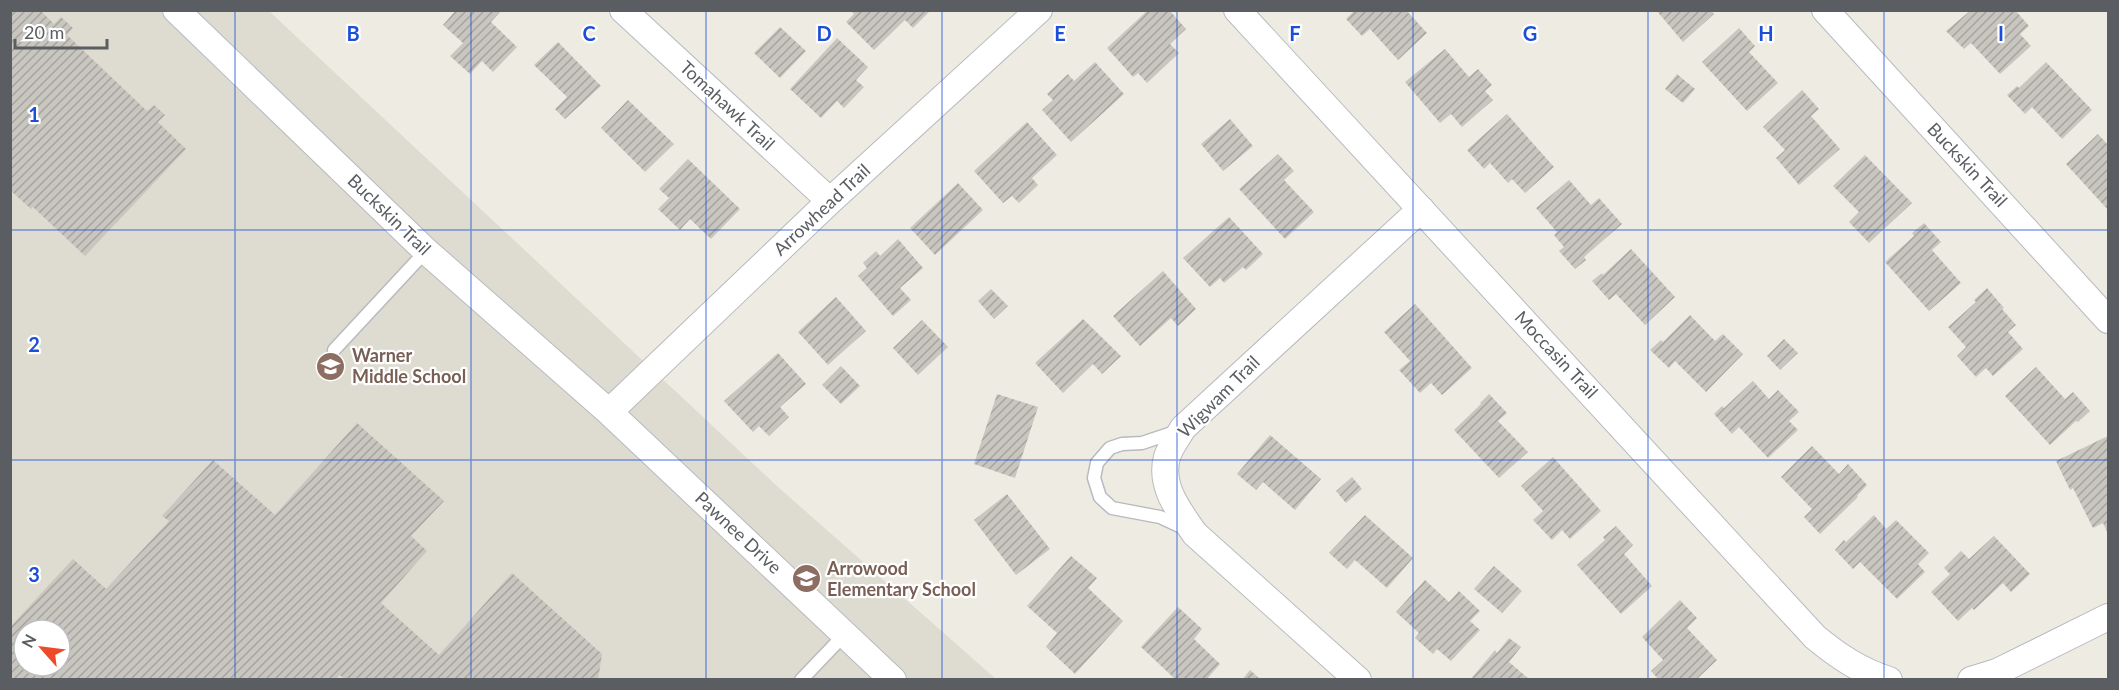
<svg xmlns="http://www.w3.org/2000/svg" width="2119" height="690" viewBox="0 0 2119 690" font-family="Lato,sans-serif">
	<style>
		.education { fill: #dedbd0; fill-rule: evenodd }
		.building { fill: url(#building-hatch); fill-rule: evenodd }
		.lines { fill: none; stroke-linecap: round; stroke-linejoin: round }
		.service-casing { stroke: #b7babf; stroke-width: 15 }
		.minor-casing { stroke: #b7babf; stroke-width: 28 }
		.service { stroke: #fff; stroke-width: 12 }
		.minor { stroke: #fff; stroke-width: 26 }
		.grid { fill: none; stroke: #1d4ed8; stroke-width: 1.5; stroke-opacity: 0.55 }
		.labels { text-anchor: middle; stroke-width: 4.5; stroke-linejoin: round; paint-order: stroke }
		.street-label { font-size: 18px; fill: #5a5e63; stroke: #fff }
		.education-label { font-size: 18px; font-weight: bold; fill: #785e54; stroke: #fff; text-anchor: start }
		.grid-label { font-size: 20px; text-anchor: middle; font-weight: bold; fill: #1d4ed8; stroke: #fff; stroke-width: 4.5; stroke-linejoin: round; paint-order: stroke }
	</style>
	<defs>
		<pattern id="building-hatch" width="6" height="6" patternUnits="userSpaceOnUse" patternTransform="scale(1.5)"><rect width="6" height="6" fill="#c9c6bf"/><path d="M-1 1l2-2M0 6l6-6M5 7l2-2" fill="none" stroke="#a6a49f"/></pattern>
	</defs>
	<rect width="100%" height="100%" fill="#eeece2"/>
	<path class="education" d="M10 11H269L778 487 996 679H11ZM24 630H60V666H24Z"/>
	<path class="building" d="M12 10H40L54 24 61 17 73 28 67 35 147 111 154 105 165 115 158 122 186 149 85 256 33 207 31 209 10 190V13Z
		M456 10H502L491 22 517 47 493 72 482 61 470 74 450 56 463 43 443 25Z
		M850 10H931L913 28 905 20 874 50 846 22 854 14Z
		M1148 10H1169L1186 29 1170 44 1179 53 1147 83 1138 73 1133 77 1107 48Z
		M1355 10H1406L1427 33 1398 60 1370 29 1362 36 1346 19Z
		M1656 10H1711L1714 14 1683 42Z
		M1971 10H2015L2029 26 2020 34 2031 46 2000 74 1971 43 1964 49 1946 31Z
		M780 27 806 51 780 78 754 53Z
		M1739 28 1755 46 1749 52 1778 83 1747 111 1702 62Z
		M837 38 868 67 856 80 864 87 844 108 837 101 821 118 790 89Z
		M558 42 601 86 565 119 555 109 567 97 534 65Z
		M1445 49 1469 77 1478 69 1492 85 1485 91 1493 100 1462 127 1451 114 1440 123 1405 82Z
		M1095 62 1124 94 1071 142 1042 110 1053 100 1047 94 1068 74 1074 81Z
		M2046 62 2092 110 2062 139 2032 107 2025 114 2007 95 2017 86 2019 88Z
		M1677 74 1695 89 1683 103 1665 89Z
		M1802 90 1819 109 1811 116 1840 149 1799 185 1776 158 1785 150 1763 127Z
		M628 100 674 144 645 172 601 128Z
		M1507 114 1554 167 1525 193 1512 179 1508 183 1490 163 1484 169 1467 150Z
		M1230 119 1253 146 1223 171 1201 144Z
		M1027 122 1057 155 1032 178 1038 185 1019 203 1012 196 1003 203 974 171Z
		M2098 134 2108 145V210L2066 164Z
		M1278 154 1294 171 1284 180 1314 212 1285 239 1239 189Z
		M1865 155 1912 203 1869 243 1849 222 1859 212 1833 186Z
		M688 159 740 209 711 239 690 219 680 230 658 209 669 198 659 189Z
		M1569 180 1591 205 1599 198 1622 224 1584 257 1586 260 1575 269 1559 251 1564 247 1554 235 1557 232 1536 208Z
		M958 183 983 210 935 255 910 228Z
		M1229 217 1263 254 1246 270 1243 267 1224 283 1220 278 1210 287 1183 258Z
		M1924 223 1941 242 1932 250 1961 283 1929 311 1885 262 1914 236 1912 233Z
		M898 239 923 268 900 288 911 300 893 316 858 276 867 268 863 263 876 251 880 256Z
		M1631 249 1675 297 1645 325 1616 294 1609 300 1592 281 1602 273 1603 275Z
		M1163 271 1196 309 1178 326 1171 318 1140 346 1113 316Z
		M1987 288 2004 308 2002 309 2016 325 2008 332 2023 349 1993 376 1986 368 1976 377 1957 356 1966 347 1948 327 1976 302 1974 300Z
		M991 289 1008 306 994 319 978 301Z
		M836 297 866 331 828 365 798 332Z
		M1415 304 1472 368 1442 395 1431 383 1420 393 1399 370 1410 361 1384 332Z
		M1690 315 1715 341 1723 334 1743 354 1706 392 1675 361 1669 368 1650 350 1661 340 1663 342Z
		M1083 319 1121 356 1102 374 1093 364 1063 393 1035 363Z
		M922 320 948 347 918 375 893 348Z
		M1784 339 1798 353 1780 370 1767 356Z
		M778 353 806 384 780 407 789 417 769 436 759 426 753 432 724 401Z
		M841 366 860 386 841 404 822 385Z
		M2036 367 2065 399 2073 392 2090 411 2078 422 2076 421 2050 445 2005 396Z
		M1753 381 1769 399 1778 390 1799 412 1789 421 1798 430 1768 458 1739 427 1732 434 1714 414 1722 406 1724 408Z
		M997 394 1038 407 1015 478 974 464Z
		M1489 394 1507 413 1498 421 1528 452 1499 478 1454 430 1481 404 1480 403Z
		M357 423 444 501 411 536 427 551 381 603 439 655 512 573 602 654 598 680H345L340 675 335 680H10V627L73 559 106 589 169 521 162 516 213 460 275 515ZM24 630H60V666H24Z
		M1270 435 1321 479 1295 510 1263 482 1256 490 1237 474Z
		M2108 436V534L2103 523 2093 528 2073 488 2070 490 2056 461Z
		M1812 446 1839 474 1848 464 1867 485 1857 496 1858 497 1820 534 1804 517 1812 509 1781 477Z
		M1553 457 1601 511 1570 539 1562 530 1552 540 1533 520 1543 511 1521 486Z
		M1352 477 1362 489 1346 503 1336 491Z
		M1007 494 1050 549 1016 575 974 520Z
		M1365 515 1413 558 1387 588 1355 560 1347 569 1329 553Z
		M1874 515 1886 529 1896 520 1929 553 1918 564 1925 572 1897 599 1860 562 1853 569 1835 550 1844 540 1846 542Z
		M1616 526 1633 545 1624 554 1652 586 1621 614 1577 565 1605 540 1603 537Z
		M1994 536 2030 574 2011 592 2003 583 1974 610 1972 608 1958 621 1931 592 1950 574 1944 568 1961 551 1969 559Z
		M1071 556 1097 578 1088 588 1123 621 1075 674 1046 647 1057 633 1027 606Z
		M1494 566 1522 591 1502 613 1474 589Z
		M1425 580 1449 602 1459 591 1480 611 1470 621 1480 630 1451 661 1437 649 1433 654 1415 638 1419 633 1396 612Z
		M1680 600 1697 618 1687 628 1717 660 1696 680H1659L1651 671 1663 660 1642 637Z
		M1178 607 1202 629 1194 639 1220 664 1206 680H1176L1141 647Z
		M1509 638 1521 647 1509 662 1530 680H1470L1495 650 1497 653Z
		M1250 670 1261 680H1242Z"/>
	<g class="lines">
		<defs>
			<path id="service" d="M334 350 426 251
				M1178 431 1142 443 1122 444 1110 448 1097 463 1094 478 1100 497 1112 508 1160 517 1186 529
				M801 680 845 634"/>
			<path id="minor" d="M176 10 426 251 609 412 893 680
				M623 10 830 201
				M1237 10 1815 637C1838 656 1860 671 1889 680
				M1825 10 2108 320
				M609 412 830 201 1039 10
				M1358 680 1195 534C1179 511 1159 486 1167 457 1170 447 1178 437 1183 428L1421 209
				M1971 680 1997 672 2108 617"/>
		</defs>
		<use href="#service" class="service-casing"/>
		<use href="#minor" class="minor-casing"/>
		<use href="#service" class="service"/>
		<use href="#minor" class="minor"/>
	</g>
	<path class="grid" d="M235 10V680M471 10V680M706 10V680M942 10V680M1177 10V680M1413 10V680M1648 10V680M1884 10V680M10 230H2108M10 460H2108"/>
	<defs>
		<symbol id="school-disc" viewBox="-11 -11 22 22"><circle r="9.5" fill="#8d6e63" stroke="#fff"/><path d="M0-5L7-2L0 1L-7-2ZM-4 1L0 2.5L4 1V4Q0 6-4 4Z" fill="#fff"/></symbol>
	</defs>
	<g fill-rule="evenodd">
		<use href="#school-disc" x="314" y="350" width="33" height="33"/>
		<use href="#school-disc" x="790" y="562" width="33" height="33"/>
	</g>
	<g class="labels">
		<g class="street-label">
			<text transform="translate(727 106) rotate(43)" y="6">Tomahawk Trail</text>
			<text transform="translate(1967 165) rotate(47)" y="6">Buckskin Trail</text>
			<text transform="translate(822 210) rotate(-43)" y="6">Arrowhead Trail</text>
			<text transform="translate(389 215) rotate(44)" y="6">Buckskin Trail</text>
			<text transform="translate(1556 355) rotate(47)" y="6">Moccasin Trail</text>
			<text transform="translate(1219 397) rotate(-45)" y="6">Wigwam Trail</text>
			<text transform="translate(738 533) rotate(43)" y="6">Pawnee Drive</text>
		</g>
		<g class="education-label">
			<text x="352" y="362">Warner<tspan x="352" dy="21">Middle School</tspan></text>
			<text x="827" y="575">Arrowood<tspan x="827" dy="21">Elementary School</tspan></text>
		</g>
	</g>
	<g class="grid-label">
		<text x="353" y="41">B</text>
		<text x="589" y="41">C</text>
		<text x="824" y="41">D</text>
		<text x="1060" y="41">E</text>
		<text x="1295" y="41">F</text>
		<text x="1530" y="41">G</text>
		<text x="1766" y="41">H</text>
		<text x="2001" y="41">I</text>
		<text x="34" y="122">1</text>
		<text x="34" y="352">2</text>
		<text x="34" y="582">3</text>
	</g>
	<rect width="2119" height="690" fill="none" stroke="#5a5e63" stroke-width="24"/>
	<g transform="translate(42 648) rotate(298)"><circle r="28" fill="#ffffff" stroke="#bdbfc1" stroke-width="1.5"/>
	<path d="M0-4.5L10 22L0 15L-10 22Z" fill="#ed4a29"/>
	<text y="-9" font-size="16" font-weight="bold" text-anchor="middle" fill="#5a5e63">N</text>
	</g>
	<path d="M15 39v9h92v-9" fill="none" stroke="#5a5e63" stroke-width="3"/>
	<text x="24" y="39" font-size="18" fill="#5a5e63" stroke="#ffffff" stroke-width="4.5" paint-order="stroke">20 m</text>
</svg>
